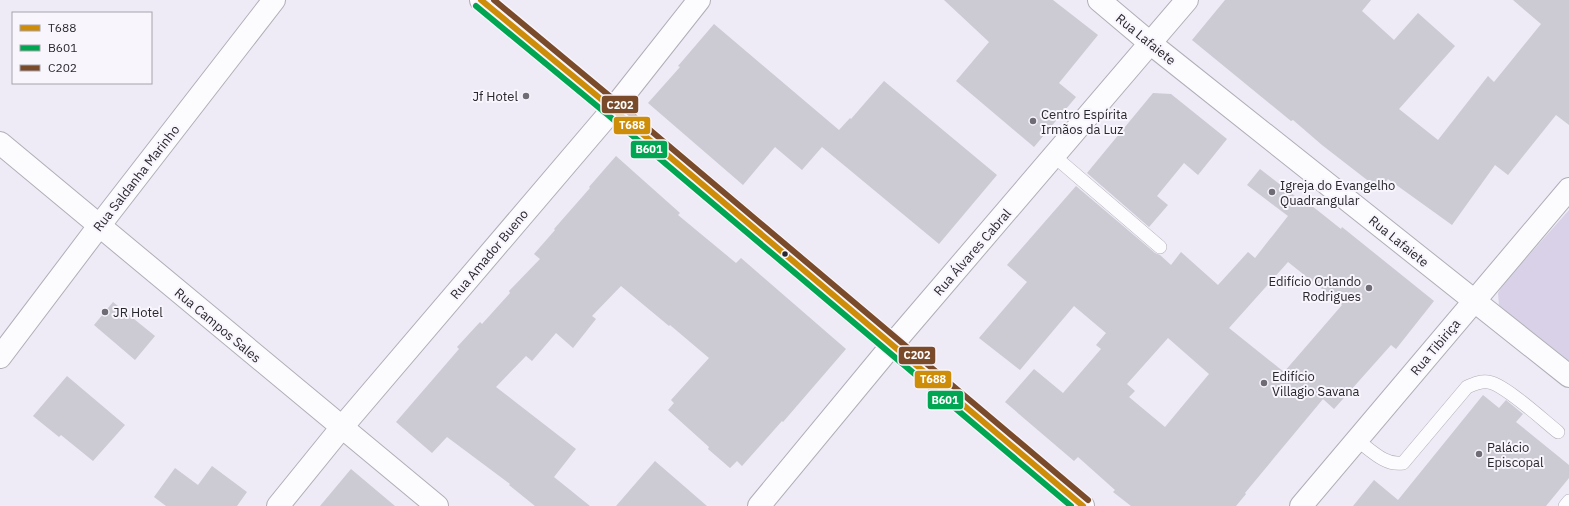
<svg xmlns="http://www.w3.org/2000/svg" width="1569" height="506" viewBox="0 0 1569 506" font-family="'IBM Plex Sans',sans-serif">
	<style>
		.green { fill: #d9d1e8 }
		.building { fill: #cccad3; fill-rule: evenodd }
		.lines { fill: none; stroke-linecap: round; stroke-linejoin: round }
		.lane-casing { stroke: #b0aeb6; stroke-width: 14 }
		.street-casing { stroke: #b0aeb6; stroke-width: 24 }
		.secondary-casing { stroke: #b0aeb6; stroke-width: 24 }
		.lane { stroke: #fcfcfe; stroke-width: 13 }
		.street { stroke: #fcfcfe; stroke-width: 22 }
		.secondary { stroke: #fcfcfe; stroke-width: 22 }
		.bus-1-casing { stroke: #f8f5fd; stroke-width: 9 }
		.bus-2-casing { stroke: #f8f5fd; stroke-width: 9 }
		.bus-3-casing { stroke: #f8f5fd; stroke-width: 9 }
		.bus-1 { stroke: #ce8d09; stroke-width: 6 }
		.bus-2 { stroke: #00a651; stroke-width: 6 }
		.bus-3 { stroke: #7a4b2a; stroke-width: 6 }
		.poi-dot { fill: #6f6c75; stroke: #f8f5fd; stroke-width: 1.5 }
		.bus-dot { fill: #2a282f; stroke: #f8f5fd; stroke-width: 1.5 }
		.labels { text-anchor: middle; stroke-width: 4; stroke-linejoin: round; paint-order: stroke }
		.street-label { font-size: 13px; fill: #2a282f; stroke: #f8f5fd }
		.poi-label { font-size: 13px; fill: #2a282f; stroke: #f8f5fd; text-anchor: start }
		.line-badge { stroke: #f8f5fd; stroke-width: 1.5 }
		.badge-label { font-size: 11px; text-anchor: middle; font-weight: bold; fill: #fff }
	</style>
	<rect width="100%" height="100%" fill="#eeeaf6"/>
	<path class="green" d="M1569 210V361L1508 313 1499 305 1498 293 1504 283Z"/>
	<path class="building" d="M944 0H1053L1098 35 1059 83 1076 97 1034 147 956 81 989 42Z
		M1225 0H1371L1362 11 1394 40 1418 13 1455 46 1399 109 1438 140 1488 76 1494 82 1541 24 1513 0H1569V125L1556 115 1508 175 1495 165 1452 225 1388 179 1380 190 1322 145 1293 120 1291 121 1192 40Z
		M714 24 839 130 850 118 851 119 884 81 997 175 939 244 822 147 802 170 775 147 743 185 648 103 680 67 678 66Z
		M1153 93 1171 94 1227 139 1198 175 1184 163 1157 196 1168 205 1149 227 1087 173Z
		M616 156 680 213 678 215 736 263 741 258 846 349 783 422 782 421 742 466 737 461 730 468 708 449 709 447 668 410 674 403 671 400 709 358 670 325 669 326 621 286 592 316 596 319 573 348 556 333 532 361 526 356 496 387 576 449 554 477 590 506H535L509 485 510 484 447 437 432 453 396 422 459 349 457 347 480 322 482 324 510 293 509 291 540 259 534 254 555 230 554 229 590 188 589 187Z
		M1260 169 1300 200 1302 198 1341 229 1342 227 1434 301 1396 349 1391 345 1334 409 1323 399 1245 493 1246 494 1236 506H1131L1113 492 1115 490 1078 457 1074 461 1005 402 1034 369 1063 393 1101 349 1096 345 1106 333 1074 306 1020 370 979 338 1027 282 1007 265 1076 186 1155 253 1160 255 1171 265 1181 252 1218 285 1248 252 1255 258 1288 216 1247 185ZM1288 262 1342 305 1284 372 1229 328ZM1168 338 1209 374 1165 427 1129 397 1135 391 1127 384Z
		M113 302 155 336 135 360 94 325Z
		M67 376 125 425 93 461 61 435 59 437 33 416Z
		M1483 395 1499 408 1506 400 1523 414 1516 422 1569 465V478L1546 506H1353L1374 480 1398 500Z
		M655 461 707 506H616Z
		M212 466 247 492 237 506H166L154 497 175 468 198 485Z
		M351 469 395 506H320Z"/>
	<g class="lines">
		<defs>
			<path id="lane" d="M1054 156 1160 247
				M1357 440C1371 450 1385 466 1403 463L1467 387C1474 384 1480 381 1488 382 1503 383 1544 421 1558 432
				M1565 506 1569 501"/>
			<path id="street" d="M481 0 613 109 1083 506
				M1099 0 1150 43 1569 376
				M0 357 99 226 274 0
				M278 506 342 427 613 109 699 0
				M759 506 892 345 1187 0
				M1301 506 1569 189"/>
			<path id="secondary" d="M0 143 437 506"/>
		</defs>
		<use href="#lane" class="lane-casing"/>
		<use href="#street" class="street-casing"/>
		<use href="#secondary" class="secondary-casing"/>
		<use href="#lane" class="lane"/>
		<use href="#street" class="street"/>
		<use href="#secondary" class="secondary"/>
		<defs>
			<path id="bus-1" d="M481 0 613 109 1083 506"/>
			<path id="bus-2" d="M476 6 608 115 1071 506"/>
			<path id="bus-3" d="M494 0 618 103 1088 500"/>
		</defs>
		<use href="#bus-1" class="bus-1-casing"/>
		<use href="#bus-2" class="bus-2-casing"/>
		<use href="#bus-3" class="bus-3-casing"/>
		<use href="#bus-1" class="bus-1"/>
		<use href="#bus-2" class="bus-2"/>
		<use href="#bus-3" class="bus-3"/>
	</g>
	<g class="poi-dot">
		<circle cx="526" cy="96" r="4"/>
		<circle cx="1033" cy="121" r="4"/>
		<circle cx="1272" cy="192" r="4"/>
		<circle cx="1369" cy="288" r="4"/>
		<circle cx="105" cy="312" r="4"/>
		<circle cx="1264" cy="383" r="4"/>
		<circle cx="1479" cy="454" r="4"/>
	</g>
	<circle class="bus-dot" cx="785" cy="254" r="3.5"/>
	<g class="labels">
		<g class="street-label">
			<text transform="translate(1146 39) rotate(39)" y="5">Rua Lafaiete</text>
			<text transform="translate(136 178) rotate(-52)" y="5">Rua Saldanha Marinho</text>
			<text transform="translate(1399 241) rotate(39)" y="5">Rua Lafaiete</text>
			<text transform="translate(972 252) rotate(-49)" y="5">Rua Álvares Cabral</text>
			<text transform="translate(489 254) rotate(-50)" y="5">Rua Amador Bueno</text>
			<text transform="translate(218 325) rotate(40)" y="5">Rua Campos Sales</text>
			<text transform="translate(1435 347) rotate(-50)" y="5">Rua Tibiriça</text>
		</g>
		<g class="poi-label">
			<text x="518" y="101" text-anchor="end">Jf Hotel</text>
			<text x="1041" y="119">Centro Espírita<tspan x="1041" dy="15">Irmãos da Luz</tspan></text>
			<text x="1280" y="190">Igreja do Evangelho<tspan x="1280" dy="15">Quadrangular</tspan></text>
			<text x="1361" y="286" text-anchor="end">Edifício Orlando<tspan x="1361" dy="15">Rodrigues</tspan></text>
			<text x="113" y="317">JR Hotel</text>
			<text x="1272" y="381">Edifício<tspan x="1272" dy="15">Villagio Savana</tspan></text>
			<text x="1487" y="452">Palácio<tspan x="1487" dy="15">Episcopal</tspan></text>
		</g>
	</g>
	<g class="line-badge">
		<rect x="601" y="95" width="38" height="19" rx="4" fill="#7a4b2a"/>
		<rect x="613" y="116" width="38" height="19" rx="4" fill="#ce8d09"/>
		<rect x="630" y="140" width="38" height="19" rx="4" fill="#00a651"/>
		<rect x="898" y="346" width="38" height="19" rx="4" fill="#7a4b2a"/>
		<rect x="914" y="370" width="38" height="19" rx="4" fill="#ce8d09"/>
		<rect x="927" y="390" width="37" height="20" rx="4" fill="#00a651"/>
	</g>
	<g class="badge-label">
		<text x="620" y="109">C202</text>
		<text x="632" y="129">T688</text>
		<text x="649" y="153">B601</text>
		<text x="917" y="359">C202</text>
		<text x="933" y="383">T688</text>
		<text x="945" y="404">B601</text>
	</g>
	<rect x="12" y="12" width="140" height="72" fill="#f8f5fd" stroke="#a6a3ab"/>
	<rect x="20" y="25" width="20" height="6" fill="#ce8d09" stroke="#a6a3ab"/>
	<text x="48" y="32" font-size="12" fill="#2a282f">T688</text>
	<rect x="20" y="45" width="20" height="6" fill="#00a651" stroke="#a6a3ab"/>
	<text x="48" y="52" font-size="12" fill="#2a282f">B601</text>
	<rect x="20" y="65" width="20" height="6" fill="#7a4b2a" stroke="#a6a3ab"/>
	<text x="48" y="72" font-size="12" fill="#2a282f">C202</text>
</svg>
